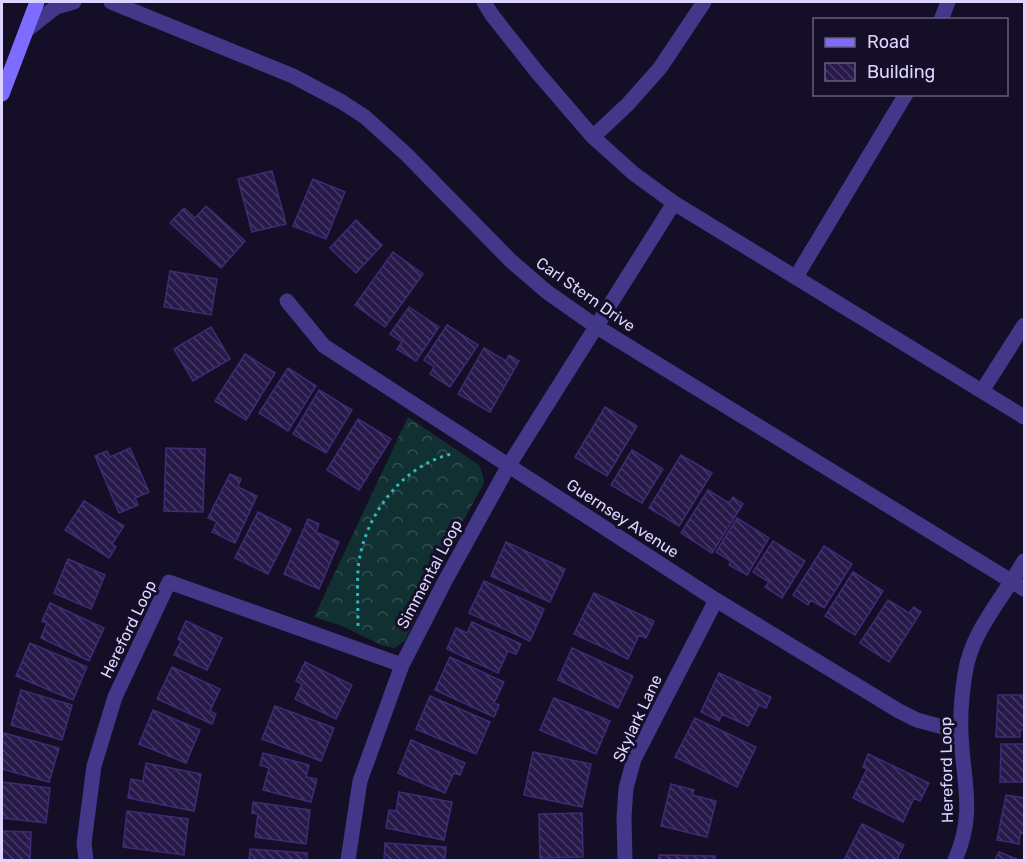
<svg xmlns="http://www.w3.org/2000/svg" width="1026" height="862" viewBox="0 0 1026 862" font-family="Rubik,sans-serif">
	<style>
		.forest { fill: url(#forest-crowns) }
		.building { fill: url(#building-back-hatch); stroke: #402a76; stroke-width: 1.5 }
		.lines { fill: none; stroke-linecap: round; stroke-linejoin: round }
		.path { stroke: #2ab9be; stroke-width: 3; stroke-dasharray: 3 4.5; stroke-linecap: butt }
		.street { stroke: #423788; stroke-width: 15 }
		.secondary { stroke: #7d6cff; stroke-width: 15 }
		.labels { text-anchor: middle; stroke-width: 6; stroke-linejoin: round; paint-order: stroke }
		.street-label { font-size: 16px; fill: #ddd5ff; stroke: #150e27 }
	</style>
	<defs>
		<pattern id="forest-crowns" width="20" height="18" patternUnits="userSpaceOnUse" patternTransform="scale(1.5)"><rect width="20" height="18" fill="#113032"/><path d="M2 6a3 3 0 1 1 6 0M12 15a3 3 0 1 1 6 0" fill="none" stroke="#334d51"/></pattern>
		<pattern id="building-back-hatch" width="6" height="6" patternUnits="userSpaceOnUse" patternTransform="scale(1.5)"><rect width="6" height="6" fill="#271949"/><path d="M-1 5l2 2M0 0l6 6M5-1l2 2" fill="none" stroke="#463a64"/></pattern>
	</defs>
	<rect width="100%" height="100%" fill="#150e27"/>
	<path class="forest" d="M408 417 479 465 483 475 484 483 456 534 405 641 394 648 383 646 342 626 314 617Z"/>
	<path class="building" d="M272 171 286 224 252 232 238 179Z
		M313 179 345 192 326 239 293 226Z
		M206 206 245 241 221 268 170 223 184 208 195 218Z
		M356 220 382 245 356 273 330 248Z
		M393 252 423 274 385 327 355 305Z
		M170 271 217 279 211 315 164 307Z
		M409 307 439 327 416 361 397 349 402 342 390 334Z
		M447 325 478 345 450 387 430 374 434 367 424 360Z
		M211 327 230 359 193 381 174 349Z
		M484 348 506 361 509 355 519 361 490 412 458 394Z
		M245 354 275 373 246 420 215 401Z
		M288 368 316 386 288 431 259 413Z
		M319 390 352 410 326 453 293 434Z
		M605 407 637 426 607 476 575 457Z
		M358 419 391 439 359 490 327 470Z
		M130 448 149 492 135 498 138 505 119 513 95 456 107 451 110 457Z
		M166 448 205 449 203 512 164 511Z
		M632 450 663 469 642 503 611 485Z
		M681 455 712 473 679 526 649 508Z
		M230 474 241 479 238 487 257 496 235 543 212 532 217 522 208 518Z
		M708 490 729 503 733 497 743 504 712 553 681 533Z
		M84 501 124 526 112 544 116 547 109 558 65 530Z
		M258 512 291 529 268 574 235 558Z
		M737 518 769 538 747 575 729 565 731 561 716 552Z
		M308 519 319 524 316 532 339 542 319 589 284 574Z
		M773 541 805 561 782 598 765 587 769 582 753 572Z
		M506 542 565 569 550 602 491 576Z
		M824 546 852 564 824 608 811 600 808 605 793 595Z
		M68 559 105 575 91 609 54 593Z
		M853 572 883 591 855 635 825 616Z
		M484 581 544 609 530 641 469 613Z
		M594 593 654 621 646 638 639 635 628 659 574 634Z
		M888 600 909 613 914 607 921 612 889 662 860 643Z
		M50 603 104 628 89 661 41 638 47 623 42 621Z
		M186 621 222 638 207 670 174 655 181 641 178 639Z
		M472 622 521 644 516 654 508 651 498 673 447 649 456 628 467 633Z
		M30 643 87 667 73 700 16 676Z
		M572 648 633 676 618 708 558 680Z
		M450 657 504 682 494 703 499 705 494 717 435 690Z
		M305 662 352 685 336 719 295 699 302 684 296 681Z
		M172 667 220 689 210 711 216 714 212 724 157 699Z
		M719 673 771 697 766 708 759 705 748 726 722 714 719 721 701 712Z
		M21 690 72 705 62 740 11 725Z
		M998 695H1024V730H1020V737H996Z
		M430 696 490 722 476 754 416 729Z
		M554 698 610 721 596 754 540 730Z
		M275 706 334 728 321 761 262 739Z
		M153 710 200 730 186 763 139 744Z
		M695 718 756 747 737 787 675 757Z
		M4 733 59 748 49 782 2 769V742Z
		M411 740 465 763 460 775 454 773 445 793 398 773Z
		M1001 744H1024V782H1000Z
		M533 752 591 764 582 807 524 795Z
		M263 753 309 765 306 777 317 779 311 802 263 790 269 768 260 765Z
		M868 754 929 783 920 801 914 798 903 822 853 798 867 769 863 767Z
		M146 763 201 774 194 811 128 798 131 779 143 781Z
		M2 782 50 788 46 823 2 818Z
		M671 784 694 790 692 795 716 801 707 837 661 826Z
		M399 792 452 802 444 840 386 828 389 810 396 811Z
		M1006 795 1024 798V834L1020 833 1019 844 997 840Z
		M253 802 310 810 306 844 255 837 258 814 252 813Z
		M127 811 188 819 184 855 123 847Z
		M582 813 583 857 540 858 539 814Z
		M862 824 904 845 897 859 900 860H844Z
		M2 831 31 832 30 860H2Z
		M385 843 446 847 445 860H384Z
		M250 849 307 853V860H249Z
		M999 852 1019 860H995Z
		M659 855 715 856V860H659Z"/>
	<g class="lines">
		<path class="path" d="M358 626C358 607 357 588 358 570 362 519 401 465 452 454"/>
		<path class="street" d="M111 2 293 76 342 102 365 117 406 154 511 261 547 292 597 327 1024 589
			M484 2 492 15 537 72 593 137 633 173 674 203 1024 417
			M941 20 948 2
			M28 29 56 7 74 2
			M593 137 628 104 660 68 704 2
			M796 277 906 94
			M287 301 324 346 716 600 899 711 917 720 961 732
			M982 391 1024 325
			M86 860 84 843 94 766 115 697 169 582 402 665
			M348 860 360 781 402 665 445 581 509 465 674 203
			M625 860 624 817 626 788 634 759 716 600
			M955 860C976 812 963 783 961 734 960 715 962 693 965 674 971 631 1004 597 1024 561"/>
		<path class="secondary" d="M2 94 37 2"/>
	</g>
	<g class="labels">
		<g class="street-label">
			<text transform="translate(586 294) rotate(35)" y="6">Carl Stern Drive</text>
			<text transform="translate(623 518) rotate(33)" y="6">Guernsey Avenue</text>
			<text transform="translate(429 574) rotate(-62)" y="6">Simmental Loop</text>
			<text transform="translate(128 629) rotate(-64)" y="6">Hereford Loop</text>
			<text transform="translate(637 718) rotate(-65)" y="6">Skylark Lane</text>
			<text transform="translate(946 770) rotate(-91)" y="6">Hereford Loop</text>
		</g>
	</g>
	<rect width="1026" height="862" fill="none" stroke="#ddd5ff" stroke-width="6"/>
	<rect x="813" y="18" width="195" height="78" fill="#150e27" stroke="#655e7d" stroke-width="1.5"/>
	<rect x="825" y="38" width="30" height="9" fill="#7d6cff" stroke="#655e7d" stroke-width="1.5"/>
	<text x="867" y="48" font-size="18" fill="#ddd5ff">Road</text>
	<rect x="825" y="63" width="30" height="18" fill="url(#building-back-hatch)" stroke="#655e7d" stroke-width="1.5"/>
	<text x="867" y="78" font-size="18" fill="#ddd5ff">Building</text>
</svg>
